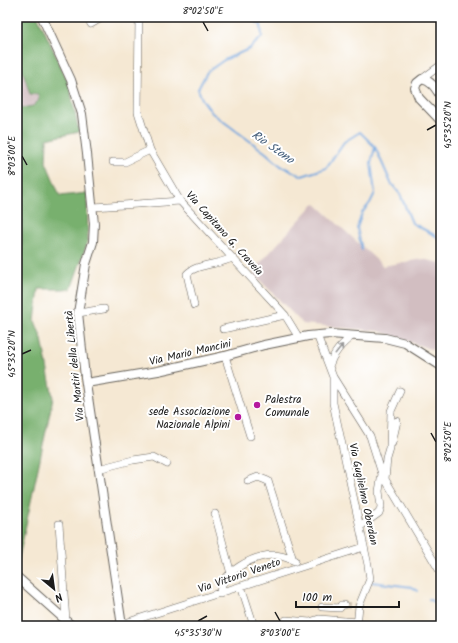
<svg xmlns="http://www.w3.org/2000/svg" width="458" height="643" viewBox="0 0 458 643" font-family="Kalam,sans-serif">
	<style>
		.industrial { fill: #d2bec1 }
		.green { fill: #95cd80; stroke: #58744e }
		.forest { fill: #78b06e; stroke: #4a6645 }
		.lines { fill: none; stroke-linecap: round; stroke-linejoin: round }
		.stream { stroke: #71a5de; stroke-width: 2 }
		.minor-tunnel { stroke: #d4c9b8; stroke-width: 7; stroke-dasharray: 7 3.5; stroke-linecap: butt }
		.minor-casing { stroke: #68635c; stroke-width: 8 }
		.tertiary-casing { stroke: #68635c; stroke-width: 10 }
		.minor { stroke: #fff; stroke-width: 7 }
		.tertiary { stroke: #fff; stroke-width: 8 }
		.oneway { stroke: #999 }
		.ticks { fill: none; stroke: #1c1c1c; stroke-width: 1.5 }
		.poi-dot { fill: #b5179e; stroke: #fff; stroke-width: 1.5 }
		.labels { text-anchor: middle; stroke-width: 4; stroke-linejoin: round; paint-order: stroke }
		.street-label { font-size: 11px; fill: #1c1c1c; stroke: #fff }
		.poi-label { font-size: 11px; fill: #1c1c1c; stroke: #fff; text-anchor: start }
		.water-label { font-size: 12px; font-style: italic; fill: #46607d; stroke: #fff }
		.neatline { fill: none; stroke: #1c1c1c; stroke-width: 1.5 }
		.ticks-label { font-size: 10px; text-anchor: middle; fill: #1c1c1c }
	</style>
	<rect width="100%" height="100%" fill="#fff"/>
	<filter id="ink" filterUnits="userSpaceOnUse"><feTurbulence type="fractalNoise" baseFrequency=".025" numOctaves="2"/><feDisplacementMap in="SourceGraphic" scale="8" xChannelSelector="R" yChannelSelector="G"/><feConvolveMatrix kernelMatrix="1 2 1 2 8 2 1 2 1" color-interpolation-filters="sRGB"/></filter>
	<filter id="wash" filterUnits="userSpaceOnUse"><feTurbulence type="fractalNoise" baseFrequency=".012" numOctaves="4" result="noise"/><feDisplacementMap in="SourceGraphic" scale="16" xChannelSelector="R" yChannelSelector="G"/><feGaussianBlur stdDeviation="0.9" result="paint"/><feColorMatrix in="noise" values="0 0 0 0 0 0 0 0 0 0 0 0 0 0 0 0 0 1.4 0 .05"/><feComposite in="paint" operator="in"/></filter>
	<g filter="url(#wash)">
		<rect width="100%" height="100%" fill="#f5e8d3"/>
		<path class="industrial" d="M17 52 30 94H38L39 101 33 106 17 109Z
			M315 203 383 266 422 259 441 263V305L433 350 379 331 303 324 252 272Z"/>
		<path class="green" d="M22 137V277H17V138Z"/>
		<path class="forest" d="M17 17H38L69 84 79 132 47 139 46 162 60 196 87 193 88 241 71 289H39L35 321 42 339 53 398 17 567V301L22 277V137L17 138V109L33 106 39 100 38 94H30L17 52Z"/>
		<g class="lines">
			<path class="stream" d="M249 17 261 25 262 37 249 49 224 60 207 72 198 89 202 99 212 113 266 153 281 166 302 176 326 168 344 142 360 132 375 147 391 183 400 194 412 223 438 237 441 241
				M362 250 357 228 362 213 370 203 375 193 371 163 375 147
				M372 582 412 587 418 591
				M429 599 441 607"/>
		</g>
	</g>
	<g filter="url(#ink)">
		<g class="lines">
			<path class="minor-tunnel" d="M344 605 355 606"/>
			<defs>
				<path id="minor" d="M87 17 91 24 103 17
					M139 17 138 112 150 150 180 201 285 315 299 338
					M422 79 441 65
					M113 162H125L150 150
					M94 207 180 201
					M194 305 187 274C196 264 218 265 232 258
					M78 313 104 309
					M223 329 285 315
					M317 335 333 377V403L368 565 370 579 359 606 357 626
					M225 356 250 436
					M329 366C334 352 342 344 352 336
					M333 377 370 436 382 474 441 573
					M392 443 397 421
					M98 469 133 460 154 457 167 464
					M385 479 387 459 390 449 391 411 400 391
					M248 481 258 477 268 481 293 560
					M215 514 231 574
					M59 524 66 621
					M361 526 379 513 381 507 379 491 382 474
					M241 586 254 626
					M220 594C220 572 255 555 274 555 281 555 288 558 295 561
					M322 607 340 608 341 605H344
					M286 620 310 622 319 619 358 622
					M122 624 364 547"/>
				<path id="tertiary" d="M42 17 71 80 82 114 87 154 94 224 93 242 86 264 78 313 85 377 122 626
					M441 97C436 89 432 81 422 79L417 83 415 88 419 98 441 121
					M86 383 158 371 225 356 264 345 308 336 330 334 385 338 405 343 441 366
					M17 577 72 626"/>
			</defs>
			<use href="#minor" class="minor-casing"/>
			<use href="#tertiary" class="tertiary-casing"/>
			<use href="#minor" class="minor"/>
			<use href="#tertiary" class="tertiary"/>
		</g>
		<defs><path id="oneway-shaft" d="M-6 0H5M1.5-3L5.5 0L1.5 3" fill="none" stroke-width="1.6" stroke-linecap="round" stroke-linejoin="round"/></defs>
		<use class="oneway" href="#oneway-shaft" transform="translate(339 349) rotate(-51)"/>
	</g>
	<path class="ticks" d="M203 22 208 31M427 130 436 125M22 156 27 165M22 354 31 350M431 433 436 442M275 612 280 621M198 621 207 616"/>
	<g class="poi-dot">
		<circle cx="257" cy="405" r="4"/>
		<circle cx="238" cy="417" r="4"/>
	</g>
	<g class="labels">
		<g class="street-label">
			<text transform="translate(225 233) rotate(48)" y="4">Via Capitano G. Craveia</text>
			<text transform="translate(190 352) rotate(-13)" y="4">Via Mario Mancini</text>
			<text transform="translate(74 366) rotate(-96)" y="4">Via Martiri della Libertà</text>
			<text transform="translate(364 494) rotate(78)" y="4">Via Guglielmo Oberdan</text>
			<text transform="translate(239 575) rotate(-19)" y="4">Via Vittorio Veneto</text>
		</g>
		<g class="poi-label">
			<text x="265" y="403">Palestra<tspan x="265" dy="13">Comunale</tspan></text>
			<text x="230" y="415" text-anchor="end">sede Associazione<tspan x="230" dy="13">Nazionale Alpini</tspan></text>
		</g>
		<g class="water-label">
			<text transform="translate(273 147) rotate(35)" y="4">Rio Stono</text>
		</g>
	</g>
	<rect width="458" height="643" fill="none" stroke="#fff" stroke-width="44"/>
	<g transform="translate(54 589) rotate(151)" stroke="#ffffff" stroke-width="3" paint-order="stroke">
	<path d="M0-3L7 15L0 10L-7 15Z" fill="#1c1c1c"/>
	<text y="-6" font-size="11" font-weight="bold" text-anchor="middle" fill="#1c1c1c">N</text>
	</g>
	<path d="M296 601v6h103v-6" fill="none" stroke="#1c1c1c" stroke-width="2"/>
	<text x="302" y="601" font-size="12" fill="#1c1c1c" stroke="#ffffff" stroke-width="3" paint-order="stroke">100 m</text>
	<rect x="22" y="22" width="414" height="599" class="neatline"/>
	<g class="ticks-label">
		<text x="203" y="14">8°02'50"E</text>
		<text transform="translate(447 125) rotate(-90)" y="4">45°35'20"N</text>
		<text transform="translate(11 156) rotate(-90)" y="4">8°03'00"E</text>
		<text transform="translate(11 354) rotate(-90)" y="4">45°35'20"N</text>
		<text transform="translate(447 442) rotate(-90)" y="4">8°02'50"E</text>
		<text x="198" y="636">45°35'30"N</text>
		<text x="280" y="636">8°03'00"E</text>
	</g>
</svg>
